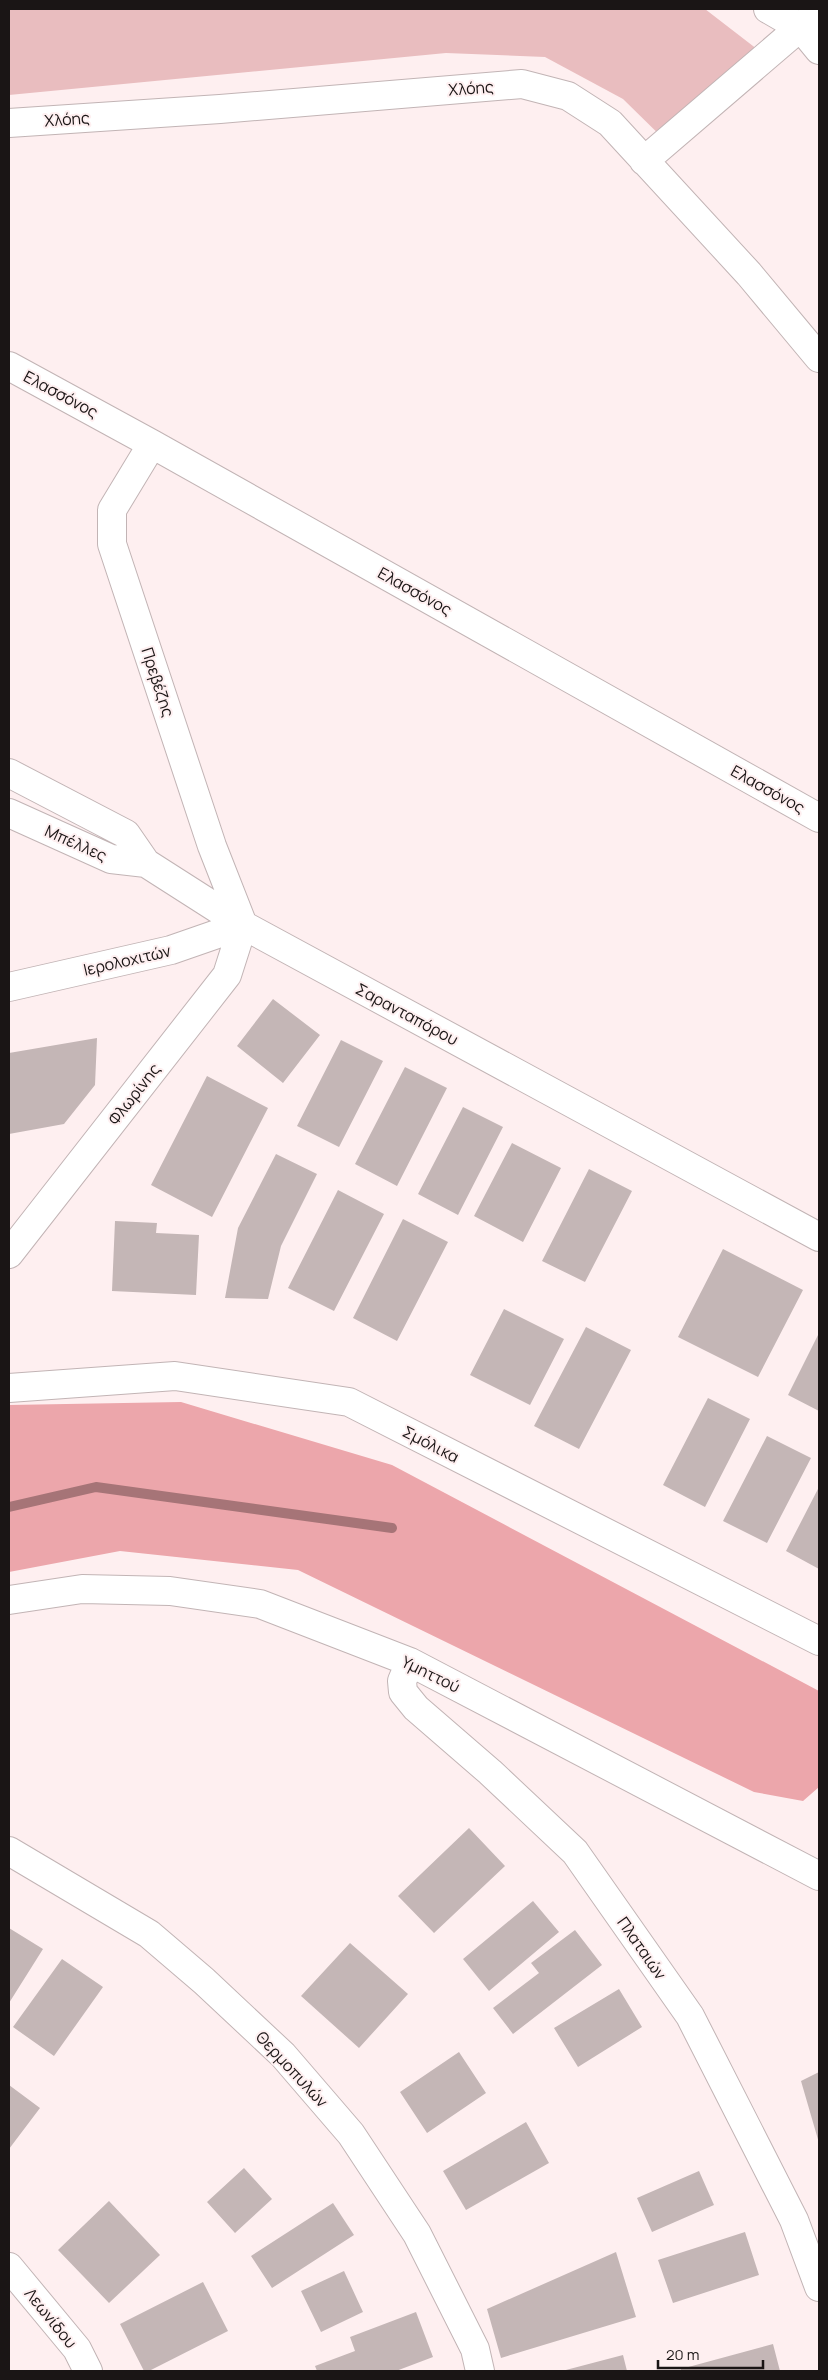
<svg xmlns="http://www.w3.org/2000/svg" width="828" height="2380" viewBox="0 0 828 2380" font-family="Manrope,sans-serif">
	<style>
		.green { fill: #e9bdbf }
		.forest { fill: #eca6ab }
		.lines { fill: none; stroke-linecap: round; stroke-linejoin: round }
		.stream { stroke: #a67477; stroke-width: 10 }
		.building { fill: #c4b6b6 }
		.minor-casing { stroke: #c2b4b5; stroke-width: 30 }
		.minor { stroke: #fff; stroke-width: 28 }
		.labels { text-anchor: middle; stroke-width: 4; stroke-linejoin: round; paint-order: stroke }
		.street-label { font-size: 16px; fill: #1a1515; stroke: #feeff0 }
	</style>
	<rect width="100%" height="100%" fill="#feeff0"/>
	<path class="green" d="M9 9H705L766 56 676 151 623 99 545 57 446 53 9 95Z"/>
	<path class="forest" d="M181 1402 392 1465 819 1691V1787L803 1801 754 1792 298 1570 120 1551 9 1572V1405Z"/>
	<g class="lines">
		<path class="stream" d="M9 1507 96 1487 392 1528"/>
	</g>
	<path class="building" d="M273 999 320 1035 283 1083 237 1046Z
		M97 1038 95 1085 64 1124 9 1134V1053Z
		M341 1040 383 1061 339 1147 297 1126Z
		M405 1067 447 1088 397 1186 355 1164Z
		M207 1076 268 1108 212 1217 151 1185Z
		M463 1107 503 1127 458 1215 418 1194Z
		M512 1143 561 1168 523 1242 474 1216Z
		M276 1154 317 1174 281 1246 268 1299 225 1298 238 1228Z
		M589 1169 632 1191 585 1282 542 1261Z
		M338 1190 384 1214 334 1311 288 1288Z
		M403 1219 448 1242 397 1341 353 1318Z
		M115 1221 157 1223 156 1233 199 1235 196 1295 112 1291Z
		M723 1249 803 1290 758 1377 678 1337Z
		M504 1309 564 1339 530 1405 470 1375Z
		M586 1327 631 1350 579 1449 534 1426Z
		M819 1333V1411L788 1395Z
		M708 1398 750 1419 705 1507 663 1485Z
		M767 1436 811 1458 767 1543 723 1521Z
		M819 1487V1569L786 1551Z
		M469 1828 505 1866 434 1933 398 1896Z
		M533 1901 559 1932 489 1991 463 1959Z
		M9 1928 43 1949 9 2003Z
		M575 1930 602 1965 513 2034 493 2008 539 1973 531 1963Z
		M350 1943 408 1994 359 2048 301 1996Z
		M62 1959 103 1987 54 2056 13 2027Z
		M619 1989 642 2027 578 2067 554 2028Z
		M459 2052 486 2093 427 2133 400 2092Z
		M819 2072V2143L801 2081Z
		M9 2085 40 2108 9 2149Z
		M526 2122 549 2163 466 2210 443 2171Z
		M244 2168 272 2199 235 2233 207 2202Z
		M699 2171 714 2205 652 2232 637 2198Z
		M109 2201 160 2255 109 2303 58 2250Z
		M333 2203 354 2235 272 2288 251 2256Z
		M745 2232 759 2275 673 2303 658 2260Z
		M616 2252 636 2317 501 2358 487 2309Z
		M344 2271 363 2312 321 2332 301 2291Z
		M203 2282 228 2331 149 2371H144L120 2324Z
		M416 2312 433 2357 396 2371H317L315 2366 355 2351 350 2337Z
		M773 2344 780 2371H681V2369Z
		M623 2355 627 2371H562Z"/>
	<g class="lines">
		<defs>
			<path id="minor" d="M768 9 801 28 819 50
				M9 123 220 109 522 84 568 96 610 123 749 274 819 358
				M644 161 819 11
				M9 366 152 444 819 818
				M152 444 112 510V544L212 846 243 925
				M9 773 126 834 146 863 243 925 819 1237
				M9 813 111 859 146 863
				M9 987 171 950 243 925
				M9 1254 227 975 243 925
				M9 1388 175 1376 349 1402 819 1641
				M9 1600 82 1589 170 1591 260 1604 410 1662 819 1876
				M410 1662 402 1681 403 1692 416 1708 490 1772 575 1852 690 2016 794 2220 819 2287
				M9 1851 149 1934 204 1981 283 2055 351 2134 417 2234 475 2349 480 2371
				M9 2267 77 2349 88 2371"/>
		</defs>
		<use href="#minor" class="minor-casing"/>
		<use href="#minor" class="minor"/>
	</g>
	<g class="labels">
		<g class="street-label">
			<text transform="translate(471 88) rotate(-4)" y="6">Χλόης</text>
			<text transform="translate(67 119) rotate(-4)" y="6">Χλόης</text>
			<text transform="translate(61 394) rotate(28)" y="6">Ελασσόνος</text>
			<text transform="translate(415 591) rotate(29)" y="6">Ελασσόνος</text>
			<text transform="translate(158 682) rotate(72)" y="6">Πρεβέζης</text>
			<text transform="translate(768 789) rotate(29)" y="6">Ελασσόνος</text>
			<text transform="translate(76 843) rotate(24)" y="6">Μπέλλες</text>
			<text transform="translate(127 960) rotate(-13)" y="6">Ιερολοχιτών</text>
			<text transform="translate(407 1014) rotate(28)" y="6">Σαρανταπόρου</text>
			<text transform="translate(134 1094) rotate(-52)" y="6">Φλωρίνης</text>
			<text transform="translate(431 1444) rotate(27)" y="6">Σμόλικα</text>
			<text transform="translate(431 1674) rotate(26)" y="6">Υμηττού</text>
			<text transform="translate(642 1948) rotate(55)" y="6">Πλαταιών</text>
			<text transform="translate(292 2069) rotate(47)" y="6">Θερμοπυλών</text>
			<text transform="translate(51 2318) rotate(51)" y="6">Λεωνίδου</text>
		</g>
	</g>
	<rect width="828" height="2380" fill="none" stroke="#1a1515" stroke-width="20"/>
	<path d="M658 2360v8h105v-8" fill="none" stroke="#1a1515" stroke-width="2.5"/>
	<text x="666" y="2360" font-size="15" fill="#1a1515" stroke="#feeff0" stroke-width="4" paint-order="stroke">20 m</text>
</svg>
